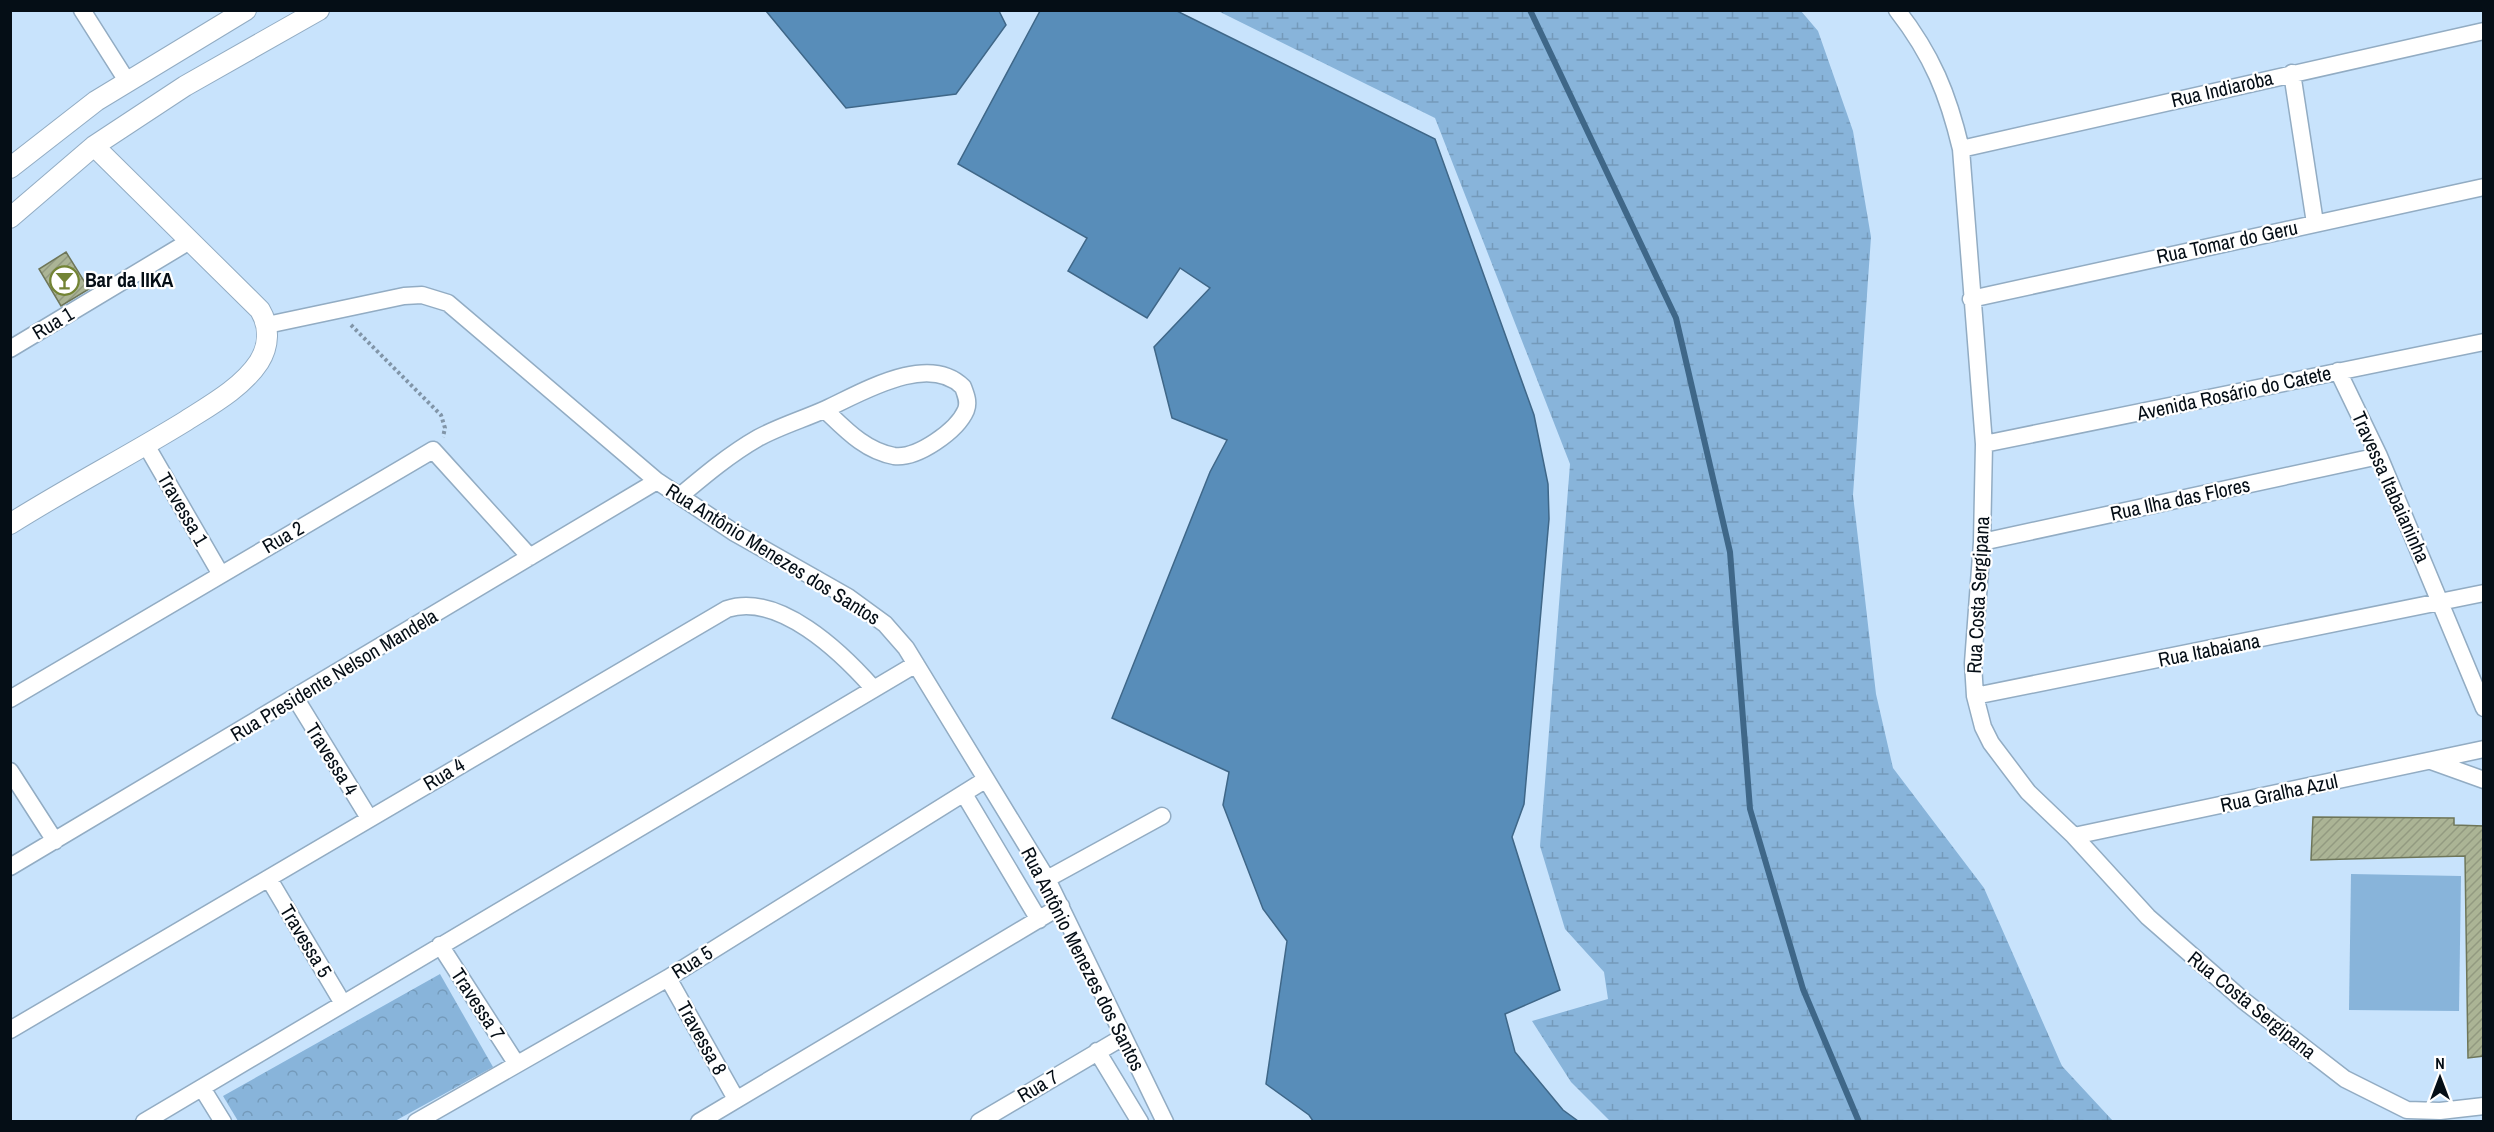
<svg xmlns="http://www.w3.org/2000/svg" width="2494" height="1132" viewBox="0 0 2494 1132" font-family="'Archivo Narrow',sans-serif">
	<style>
		.wetland { fill: url(#wetland-marsh) }
		.park { fill: url(#park-crowns) }
		.pitch { fill: #88b4da }
		.water { fill: #588db9; stroke: #3f6788; stroke-width: 1.5 }
		.lines { fill: none; stroke-linecap: round; stroke-linejoin: round }
		.stream { stroke: #3f6788; stroke-width: 6 }
		.building { fill: url(#building-hatch); stroke: #6e7659; stroke-width: 1.5 }
		.minor-casing { stroke: #92acc3; stroke-width: 19 }
		.tertiary-casing { stroke: #92acc3; stroke-width: 22 }
		.path { stroke: #8195a8; stroke-width: 4; stroke-dasharray: 3 3; stroke-linecap: butt }
		.minor { stroke: #fff; stroke-width: 16 }
		.tertiary { stroke: #fff; stroke-width: 20 }
		.labels { text-anchor: middle; stroke-width: 4.5; stroke-linejoin: round; paint-order: stroke }
		.street-label { font-size: 20px; fill: #050e16; stroke: #fff }
		.poi-label { font-size: 20px; font-weight: bold; fill: #050e16; stroke: #fff; text-anchor: start }
	</style>
	<defs>
		<pattern id="wetland-marsh" width="20" height="14" patternUnits="userSpaceOnUse" patternTransform="scale(1.5)"><rect width="20" height="14" fill="#88b4da"/><path d="M1 5h8M5 5V1M11 12h8M15 12V8" fill="none" stroke="#749aba"/></pattern>
		<pattern id="park-crowns" width="20" height="18" patternUnits="userSpaceOnUse" patternTransform="scale(1.5)"><rect width="20" height="18" fill="#88b4da"/><path d="M2 6a3 3 0 1 1 6 0M12 15a3 3 0 1 1 6 0" fill="none" stroke="#749aba"/></pattern>
		<pattern id="building-hatch" width="6" height="6" patternUnits="userSpaceOnUse" patternTransform="scale(1.5)"><rect width="6" height="6" fill="#abb495"/><path d="M-1 1l2-2M0 6l6-6M5 7l2-2" fill="none" stroke="#929a80"/></pattern>
	</defs>
	<rect width="100%" height="100%" fill="#c8e3fc"/>
	<path class="wetland" d="M1218 11H1801L1818 31 1853 131 1871 237 1853 495 1876 694 1893 768 1984 888 2062 1066 2113 1121H1610L1571 1082 1532 1021 1608 999 1604 972 1565 929 1540 846 1570 464 1435 118Z"/>
	<path class="park" d="M440 974 493 1067 395 1121H238L223 1096Z"/>
	<path class="pitch" d="M2351 874 2461 876 2459 1011 2349 1010Z"/>
	<path class="water" d="M766 11H999L1006 25 956 94 846 108Z
		M1040 11H1177L1435 139 1534 415 1548 484 1549 519 1524 804 1512 837 1560 990 1505 1014 1515 1052 1563 1110 1578 1121H1313L1309 1115 1266 1084 1287 941 1263 909 1223 805 1229 772 1112 718 1210 472 1227 440 1172 418 1154 347 1210 288 1180 268 1147 318 1068 271 1087 238 958 164Z"/>
	<g class="lines">
		<path class="stream" d="M1530 10 1676 318 1730 552 1750 809 1803 989 1859 1122"/>
	</g>
	<path class="building" d="M66 252 89 289 61 306 39 269Z
		M2313 817 2454 818V825L2484 826V1056L2468 1058 2465 856 2311 860Z"/>
	<g class="lines">
		<defs>
			<path id="minor" d="M82 10 127 81
				M1897 10C1932 55 1948 94 1961 149L1984 444 1982 542 1973 663 1975 696 1983 727 1991 743 2028 792 2074 836 2148 917 2244 1001 2345 1079 2407 1110 2440 1111 2484 1106
				M2292 73 2315 223
				M1961 149 2484 31
				M1971 299 2484 187
				M267 325 404 296 422 295 448 303 657 481 735 533 848 597 885 624 906 648 1047 879 1165 1122
				M10 349 188 242
				M2338 371 2379 456 2484 708
				M1984 444 2484 342
				M146 445 220 573
				M680 496C705 475 730 454 758 438 780 426 804 419 826 409 861 393 928 352 963 387 966 395 969 402 966 410 957 431 917 459 894 456 865 451 845 429 825 410
				M1982 542 2379 456
				M1975 696 2484 593
				M10 699 433 450 530 557
				M296 699 369 818
				M2431 761 2484 780
				M10 771 55 841
				M964 794 1039 920
				M2074 836 2484 749
				M10 867 657 481
				M269 879 342 1002
				M1047 879 1162 816
				M440 945 516 1063
				M668 978 736 1099
				M10 1030 727 609C779 592 841 652 873 688
				M1097 1051 1140 1122
				M202 1088 223 1122
				M144 1122 916 664
				M416 1122 668 978 985 780
				M699 1122 1061 906
				M979 1122 1123 1037"/>
			<path id="tertiary" d="M10 168 96 101 246 10
				M10 218 94 146 185 86 319 10
				M10 524C67 488 127 457 184 422 209 406 242 388 259 362 269 346 270 327 260 310L94 146"/>
		</defs>
		<use href="#minor" class="minor-casing"/>
		<use href="#tertiary" class="tertiary-casing"/>
		<path class="path" d="M351 325 441 415 445 428 443 437"/>
		<use href="#minor" class="minor"/>
		<use href="#tertiary" class="tertiary"/>
	</g>
	<defs>
		<symbol id="bar-ring" viewBox="-11 -11 22 22"><circle r="9.5" fill="#fff" stroke="#738434" stroke-width="1.5"/><path d="M-6-5H6L.8 .8V4.5H3.5V6h-7V4.5H-.8V.8Z" fill="#738434"/></symbol>
	</defs>
	<g fill-rule="evenodd">
		<use href="#bar-ring" x="48" y="264" width="33" height="33"/>
	</g>
	<g class="labels">
		<g class="street-label">
			<text transform="translate(2222 89) rotate(-13)" y="7">Rua Indiaroba</text>
			<text transform="translate(2227 242) rotate(-12)" y="7">Rua Tomar do Geru</text>
			<text transform="translate(53 323) rotate(-31)" y="7">Rua 1</text>
			<text transform="translate(2234 393) rotate(-12)" y="7">Avenida Rosário do Catete</text>
			<text transform="translate(2391 487) rotate(66)" y="7">Travessa Itabaianinha</text>
			<text transform="translate(2180 499) rotate(-12)" y="7">Rua Ilha das Flores</text>
			<text transform="translate(183 509) rotate(60)" y="7">Travessa 1</text>
			<text transform="translate(283 537) rotate(-30)" y="7">Rua 2</text>
			<text transform="translate(773 554) rotate(32)" y="7">Rua Antônio Menezes dos Santos</text>
			<text transform="translate(1978 595) rotate(-87)" y="7">Rua Costa Sergipana</text>
			<text transform="translate(2209 650) rotate(-11)" y="7">Rua Itabaiana</text>
			<text transform="translate(334 675) rotate(-31)" y="7">Rua Presidente Nelson Mandela</text>
			<text transform="translate(332 759) rotate(58)" y="7">Travessa 4</text>
			<text transform="translate(444 774) rotate(-31)" y="7">Rua 4</text>
			<text transform="translate(2279 793) rotate(-12)" y="7">Rua Gralha Azul</text>
			<text transform="translate(306 941) rotate(59)" y="7">Travessa 5</text>
			<text transform="translate(1083 959) rotate(63)" y="7">Rua Antônio Menezes dos Santos</text>
			<text transform="translate(692 962) rotate(-32)" y="7">Rua 5</text>
			<text transform="translate(478 1004) rotate(57)" y="7">Travessa 7</text>
			<text transform="translate(2252 1005) rotate(39)" y="7">Rua Costa Sergipana</text>
			<text transform="translate(702 1038) rotate(61)" y="7">Travessa 8</text>
			<text transform="translate(1038 1086) rotate(-31)" y="7">Rua 7</text>
		</g>
		<g class="poi-label">
			<text x="85" y="287">Bar da lIKA</text>
		</g>
	</g>
	<rect width="2494" height="1132" fill="none" stroke="#050e16" stroke-width="24"/>
	<g transform="translate(2440 1078)" stroke="#ffffff" stroke-width="4.5" paint-order="stroke">
	<path d="M0-4.5L10 22L0 15L-10 22Z" fill="#050e16"/>
	<text y="-9" font-size="16" font-weight="bold" text-anchor="middle" fill="#050e16">N</text>
	</g>
</svg>
